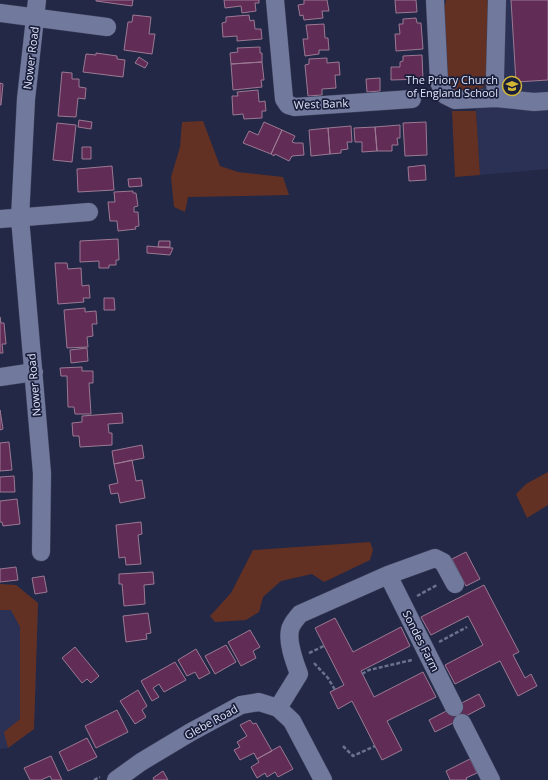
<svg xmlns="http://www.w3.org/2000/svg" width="548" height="780" viewBox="0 0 548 780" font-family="'Open Sans',sans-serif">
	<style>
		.built { fill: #2b3154 }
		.green { fill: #633124 }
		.building { fill: #612d57; stroke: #9b7993 }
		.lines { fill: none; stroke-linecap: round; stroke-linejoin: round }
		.minor-casing { stroke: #3f425d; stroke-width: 19 }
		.path { stroke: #6d728c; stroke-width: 2.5; stroke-dasharray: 4 2; stroke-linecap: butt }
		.minor { stroke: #71799d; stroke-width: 18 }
		.labels { text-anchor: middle; stroke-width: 3.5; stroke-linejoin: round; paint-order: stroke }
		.street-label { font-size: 11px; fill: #e1e5fa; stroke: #191e3b }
		.poi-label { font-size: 11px; fill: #e1e5fa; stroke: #191e3b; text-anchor: end }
	</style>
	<rect width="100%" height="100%" fill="#222846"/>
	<path class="built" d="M449 0H548V169L480 175 476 111 477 91Z
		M0 584 16 585 38 603 34 729 8 748 0 749Z"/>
	<path class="green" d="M446 0H492L491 82 477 91H454L449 87 446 72 444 9Z
		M452 111H476L480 175 455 177Z
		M203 121 220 166 238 172 283 177 289 195 188 197 185 212 174 207 171 177 180 147 182 122Z
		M548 472V505L527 518 516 494 526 484Z
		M370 542 373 550 370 560 324 582 312 574 281 581 263 597 259 612 246 620 215 622 210 616 231 593 253 550Z
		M0 584 16 585 38 603 34 729 8 748 4 732 20 719V627L11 610H0Z"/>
	<path class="building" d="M96 0H133L132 6 96 1Z
		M224 0H259V3H255L256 11 242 13 241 6 225 8Z
		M304 0H327L329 11H322L323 18 304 20 303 15 300 16 298 5 304 4Z
		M395 0H416L417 12 396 13Z
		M511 0H548V80L516 82Z
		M133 15 151 17 149 34H155L152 54 124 50 128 22H132Z
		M249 15 250 21 254 20 255 29H261L262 39 237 41V36L223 37 222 23 226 22V17Z
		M416 18 417 23H421L423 49 396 51 395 34H400L399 24H403V19Z
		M324 24 325 38H328L329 50H319V54L305 56 303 39H308L306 25Z
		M260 47V53H262V62L231 64 230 53 238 52 237 48Z
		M96 53 117 56V59L125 60 123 77 83 72 86 54 96 55Z
		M422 55 423 79 391 80V67H400V62L403 61V56Z
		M139 57 148 63 145 68 135 63Z
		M327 58V63L339 62 340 75H335L336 88 322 89V95L308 96 305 65 309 64V59Z
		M262 62 264 80H261L262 87 233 90 231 64Z
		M62 72 72 73V79H79V87L86 88 85 99 78 98 76 117 58 116Z
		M380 78V91L367 92 366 79Z
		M0 83 3 84 1 105H0Z
		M258 90 259 102 265 101 266 111H262V118L244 119 243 114 233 115 232 96H238L237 92Z
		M79 120 92 122 91 129 78 127Z
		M264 122 282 130 271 154 243 143 249 131 258 135Z
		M426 122 427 155 405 156 403 123Z
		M57 123 76 125 72 162 53 160Z
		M400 125V138H397L398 145H392V151H377L375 127Z
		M351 126 352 142H347L348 149 341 150V153L330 154 328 128Z
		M375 127 377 151 362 152V142H355L354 128Z
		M328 128 330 154 311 156 309 130Z
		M282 130 295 136 292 142 295 143H303L304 155 292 156 289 161 275 154 274 156 271 154Z
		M82 147H91V159H82Z
		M425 165 426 180 409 181 408 167Z
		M112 166 114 190 78 192 77 169Z
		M141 178 142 186 129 187 128 179Z
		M133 191V193H136L138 206 134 207V212H138L139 226 135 227 136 229 118 231 117 221H110L108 202H115L114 192Z
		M118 239 119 260H116V265H109V268H99V261L80 262V241Z
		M159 241H170V247H158Z
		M147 246 158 247 173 248 170 255 147 253Z
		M55 263H67L68 269 81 268 82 286 89 285 90 298H83L84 302 58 304Z
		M104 298H114L115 310H104Z
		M85 308V312L96 311 97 324H92L93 336 87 337 88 347 67 348 64 310Z
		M0 317 1 323H4L6 344H2L3 353H0Z
		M87 348 88 361 71 363 70 350Z
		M82 367V371H93V383H89L91 414H75L74 407H68L67 376H61L60 368Z
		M0 410 3 429 0 430Z
		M122 413 123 423 108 424 109 433H112V445L80 447 79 436H73L72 423 82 422V416Z
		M9 442 12 470 0 471V443Z
		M142 445 144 458 114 464 112 451Z
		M132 460 136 481 142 480 145 498 120 503 118 493 111 494 109 485 118 483 114 464Z
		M14 476 15 492H0V477Z
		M17 499 20 524 3 526 2 522H0V501Z
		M141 522 142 534 138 535 141 564 126 565 125 557 119 558 116 525Z
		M466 552 480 579 466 586 452 559Z
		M16 567 18 580 0 582V569Z
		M153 572 154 584 144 585 145 604 124 606 122 584H119V574Z
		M44 576 47 592 35 594 32 578Z
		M484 585 519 652 513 655 525 678 531 674 537 686 518 696 500 661 455 684 445 665 483 645 468 616 431 635 421 617Z
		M148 613 151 633 146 634 147 639 126 642 123 616Z
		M335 618 353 652 401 627 410 646 361 671 374 697 423 672 436 697 387 721 402 750 382 760 352 701 338 709 330 692 344 685 315 628Z
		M250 630 260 647 253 651 256 658 241 666 228 642Z
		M226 645 236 662 215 674 205 656Z
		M75 647 99 676 91 683 87 679 82 683 62 658Z
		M196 649 210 673 199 679 195 672 187 676 178 660Z
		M175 662 186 680 164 692 159 684 153 688 159 697 152 701 141 681Z
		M138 690 147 706 142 710 146 717 135 724 120 701Z
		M479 694 485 706 466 716 455 727 453 723 435 732 429 720Z
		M117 710 128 732 96 748 85 726Z
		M250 720 253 724 256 723 272 751 257 759 254 753 240 760 234 750 240 747 237 742 247 736 240 725Z
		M87 738 97 757 68 771 59 752Z
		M280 746 293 769 278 777 275 772 267 777 265 773 257 778 251 767 259 762 257 759Z
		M51 756 62 780H52L50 776 41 780H30L24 768Z
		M470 759 477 773 466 778 467 780H450L446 771Z
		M163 771 168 780H154L153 778Z"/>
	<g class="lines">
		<defs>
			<path id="minor" d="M37 0 26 99 20 218 42 473 41 552
				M275 0 284 99 288 105 295 107 412 99
				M435 0 439 82 445 95 455 100 496 98 534 102 548 101
				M0 13 107 27
				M496 98 495 77 497 0
				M0 219 89 212
				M0 377 34 372
				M388 575 454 707
				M278 708 299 674C295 663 287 643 290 630 291 624 296 619 300 614L388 575 435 558 443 562 455 584
				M462 723 491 780
				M116 780 141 762 191 732 241 705 259 702 278 708 292 721 323 780"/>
		</defs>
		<use href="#minor" class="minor-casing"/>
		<path class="path" d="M417 596 437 585
			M439 642 467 627
			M309 653 324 646
			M314 663 328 678 335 690
			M362 674 369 670 412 660
			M343 746 353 756 375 746
			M94 780 100 777"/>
		<use href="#minor" class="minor"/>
	</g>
	<defs>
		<symbol id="school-ring" viewBox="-11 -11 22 22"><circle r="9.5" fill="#191e3b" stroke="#d4b635" stroke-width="1.5"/><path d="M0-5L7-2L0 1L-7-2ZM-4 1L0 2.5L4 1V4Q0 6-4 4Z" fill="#d4b635"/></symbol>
	</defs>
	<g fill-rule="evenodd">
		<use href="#school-ring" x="501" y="75" width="22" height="22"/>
	</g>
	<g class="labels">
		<g class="street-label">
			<text transform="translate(31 58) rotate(-83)" y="4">Nower Road</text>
			<text transform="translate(321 104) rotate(-2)" y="4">West Bank</text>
			<text transform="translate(34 385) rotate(-95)" y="4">Nower Road</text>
			<text transform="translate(421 641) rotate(63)" y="4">Sondes Farm</text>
			<text transform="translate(211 722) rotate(-29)" y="4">Glebe Road</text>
		</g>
		<g class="poi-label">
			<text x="498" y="84">The Priory Church<tspan x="498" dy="13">of England School</tspan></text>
		</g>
	</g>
</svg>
